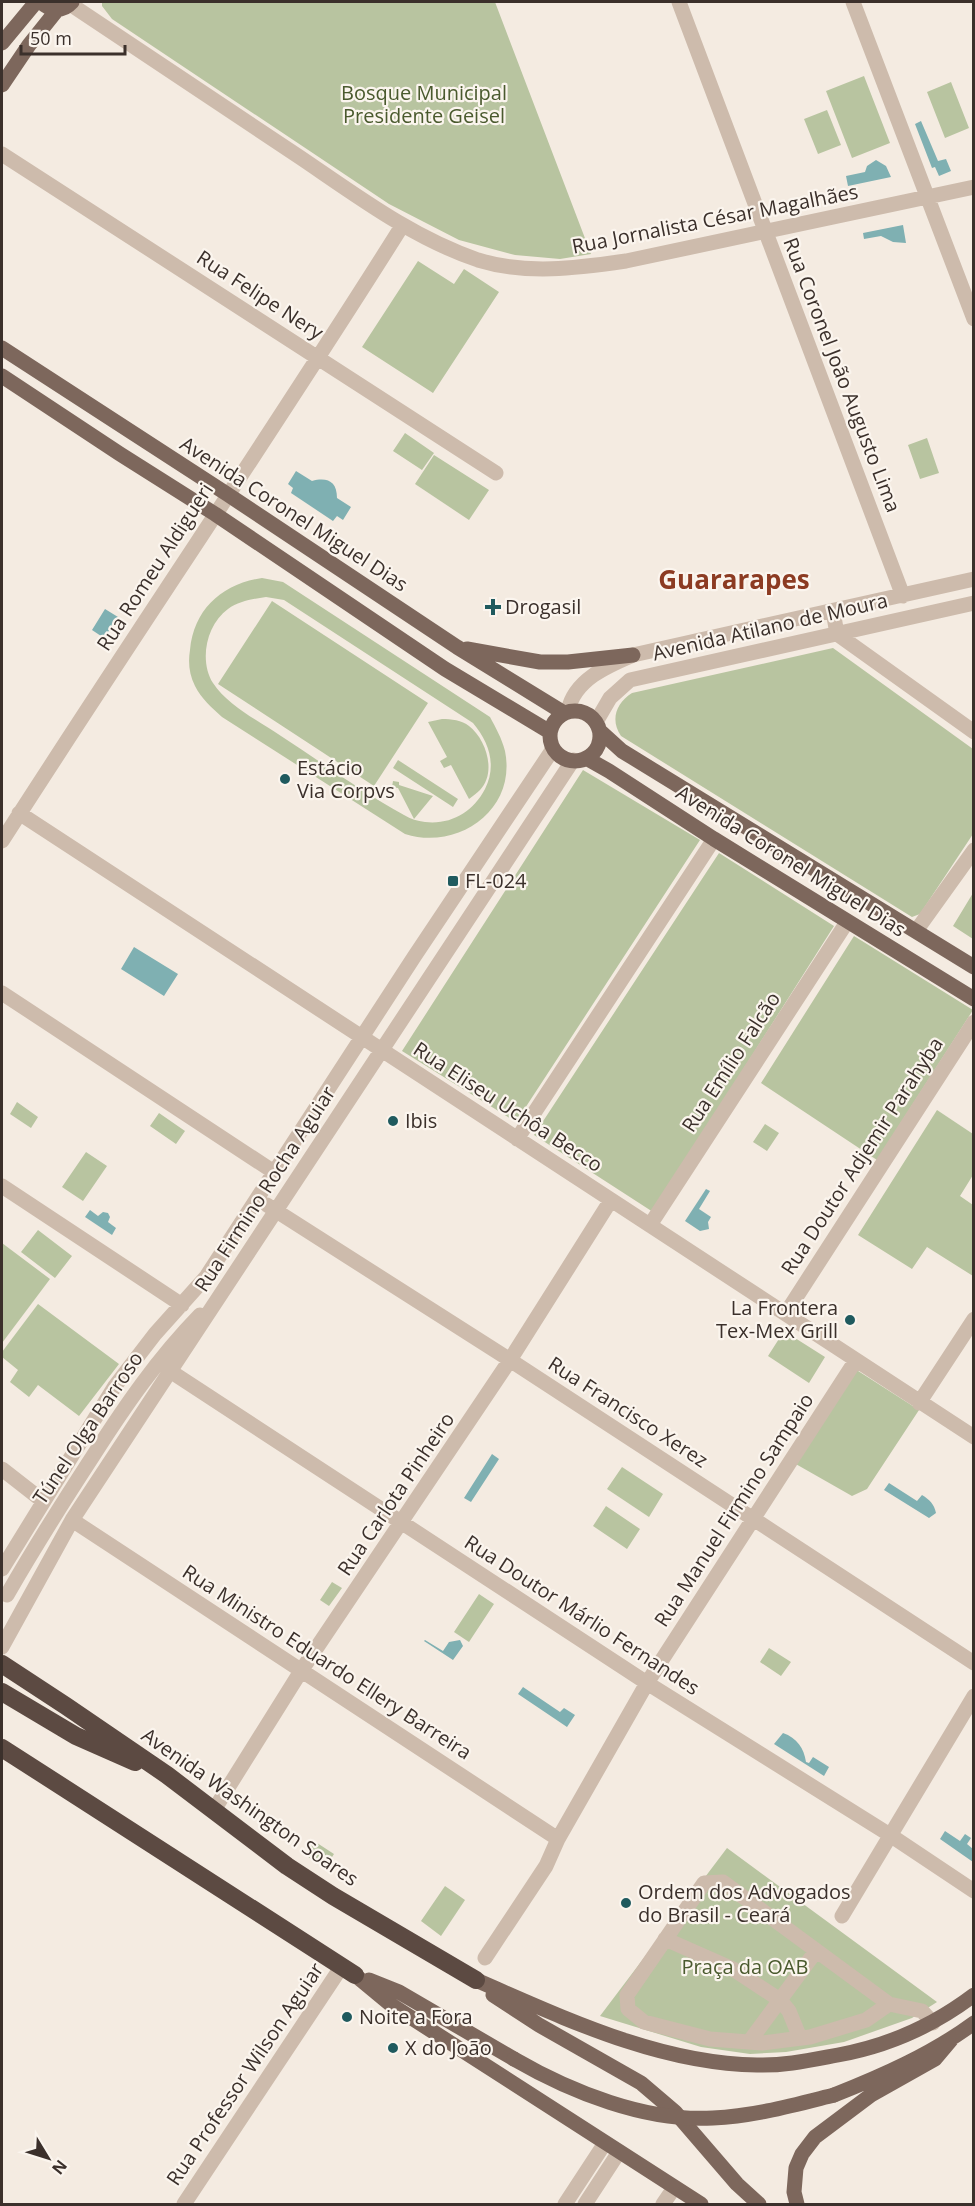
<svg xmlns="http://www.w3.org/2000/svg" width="975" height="2206" viewBox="0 0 975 2206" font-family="'Open Sans',sans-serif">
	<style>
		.green { fill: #b8c4a0; fill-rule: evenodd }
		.water { fill: #7fb0b2 }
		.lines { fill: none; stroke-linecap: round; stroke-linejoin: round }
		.minor { stroke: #cdbbac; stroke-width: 15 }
		.major { stroke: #7d675c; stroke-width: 15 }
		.highway { stroke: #5c4a42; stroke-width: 18 }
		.major-bridge { stroke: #7d675c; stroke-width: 15 }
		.poi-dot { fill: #1f5a5e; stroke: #fbf5ee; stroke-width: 2 }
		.labels { text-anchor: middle; stroke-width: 4.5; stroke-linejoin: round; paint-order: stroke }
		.park-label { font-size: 20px; fill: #4a5a2e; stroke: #fbf5ee }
		.street-label { font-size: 20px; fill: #3b302b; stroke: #fbf5ee }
		.poi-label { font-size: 20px; fill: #3b302b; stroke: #fbf5ee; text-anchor: start }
		.district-label { font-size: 26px; font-weight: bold; fill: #8c3b22; stroke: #fbf5ee }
	</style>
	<rect width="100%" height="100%" fill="#f4ebe1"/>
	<path class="green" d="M102 2H495L591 254 560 259 515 255 459 240 389 204 112 19 102 6Z
		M864 76 890 143 852 158 826 91Z
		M951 82 969 128 945 138 927 92Z
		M827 110 841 145 818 154 804 119Z
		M418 261 454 284 464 269 499 292 433 393 362 347Z
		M405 433 434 453 422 470 393 451Z
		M927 438 939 473 920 479 908 445Z
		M434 455 489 490 469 520 415 484Z
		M262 578 283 582 490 717C496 728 502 739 505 751 517 810 458 851 405 834L222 717C212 708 201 698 195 686 189 674 188 662 190 650 194 609 222 584 262 578ZM266 597 284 600 473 723C489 742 497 765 485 789 473 812 451 825 425 822 417 821 411 819 404 815 362 792 321 762 281 736 259 721 228 706 213 683 199 661 206 625 228 609 239 601 252 599 266 597Z
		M272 601 428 703 374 786 218 684Z
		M833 648 973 749V834L920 914 912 917 621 736C610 720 616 703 632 693Z
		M442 719C451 719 462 720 469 726 486 739 497 772 480 790 477 793 473 796 469 799L451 765 444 768 440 761 447 757 428 722Z
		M398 760 458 799 453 807 393 768Z
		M583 770 700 840 516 1122 402 1051Z
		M393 781 399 782V785L433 796 414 819 398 788 392 787Z
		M719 853 834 926 653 1212 534 1135Z
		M973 893 974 938 973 939 953 926Z
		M854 936 973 1010 877 1160 761 1083Z
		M17 1102 38 1117 31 1128 10 1114Z
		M937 1110 973 1134V1175L960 1196 973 1205V1276L927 1247 912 1269 858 1235Z
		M159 1113 185 1131 176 1144 150 1126Z
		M765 1124 779 1133 767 1151 753 1142Z
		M86 1152 107 1166 83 1201 62 1187Z
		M38 1230 72 1256 55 1278 21 1252Z
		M2 1243 50 1279 2 1343Z
		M38 1304 119 1364 79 1416 38 1385 29 1397 10 1382 18 1370 2 1357V1352Z
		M784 1331 825 1357 809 1383 768 1356Z
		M855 1369 919 1410 867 1489 852 1496 794 1463Z
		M622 1467 663 1494 649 1517 607 1489Z
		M606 1506 640 1529 627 1549 593 1526Z
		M332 1582 342 1588 329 1606 320 1600Z
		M479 1594 494 1604 469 1642 454 1632Z
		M769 1648 791 1662 781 1676 760 1662Z
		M314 1841 334 1854 325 1868 305 1855Z
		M727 1848 937 2002 912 2018 844 2042 786 2052 750 2054 701 2047 600 2016Z
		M445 1886 465 1900 441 1936 421 1921Z"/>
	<path class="water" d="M921 121 938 161 946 159 951 171 939 176 935 167 932 168 915 124Z
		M876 160 886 166 891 177 848 186 846 176 865 172 867 166Z
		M903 225 906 243 893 242 881 236 864 239 863 233Z
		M296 471 312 481C327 477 337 481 337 498L351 507 343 520 337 516 333 521 291 493 293 488 288 484Z
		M105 609 118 617 104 638 92 630Z
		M134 947 178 974 164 996 121 969Z
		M706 1189 710 1191 699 1209 711 1217 708 1222 709 1229 700 1231 685 1221Z
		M90 1210 98 1216 103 1212 108 1213 110 1217 108 1222 116 1228 112 1235 85 1217Z
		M492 1454 499 1459 471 1502 464 1498Z
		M889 1483 917 1501 922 1495C930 1500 934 1504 936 1513L929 1518 884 1490Z
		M425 1640 443 1651 449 1642 460 1640 463 1646 453 1660 424 1641Z
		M523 1687 560 1712 564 1708 575 1715 567 1727 518 1694Z
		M783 1733C797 1738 804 1748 806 1762L809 1763 813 1757 829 1767 824 1776 774 1744Z
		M945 1831 960 1841 965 1834 971 1838 967 1844 973 1849V1862L940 1839Z"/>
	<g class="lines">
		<path class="minor" d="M679 2 903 596
			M853 2 974 319
			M70 4C147 55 224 107 301 158 357 196 413 238 478 260 527 275 577 268 626 261L974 187
			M2 154 496 473
			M833 611 837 634 974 732
			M568 711C574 680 607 666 633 655L974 579
			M596 722 610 698 630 680 974 603
			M19 813 974 1437
			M2 841C134 635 272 433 402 226
			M916 931 974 850
			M2 993 274 1172
			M517 1139 714 839
			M2 1186 182 1305
			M267 1205 510 1360 974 1663
			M650 1225 847 922
			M786 1313 974 1022
			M170 1371 647 1683 890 1835 974 1891
			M919 1403 974 1319
			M2 1469 43 1501
			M72 1520 558 1839
			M2 1569 115 1386 155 1334 206 1277 414 957 553 749
			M7 1595C34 1548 63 1502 93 1456 125 1406 158 1358 200 1315
			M2 1647 72 1520 573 760
			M214 1810 301 1671 510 1360 611 1200
			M842 1916 974 1696
			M665 1939 733 1969 780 2000 789 2011 800 2038
			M485 1958 546 1866 558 1839 647 1683 856 1360
			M889 2004 866 2020 810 2037 762 2043 710 2039 644 2022 628 2009 627 1995 704 1883 723 1882 889 2004 922 2011 933 2023
			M749 2042 816 1951
			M184 2204 342 1966
			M565 2204 605 2143
			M585 2204 619 2152
			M663 2204 674 2188"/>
		<path class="major" d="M41 2C51 12 63 12 72 2
			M2 43 36 2
			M2 85 29 45 57 10
			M2 348 227 494 457 647 564 713
			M2 376 120 454 215 514 445 669 550 732
			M467 649 540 662H568L633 655
			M550 736a25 25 0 1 1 50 0a25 25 0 1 1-50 0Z
			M600 731 622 751 974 967
			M586 758 609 771 714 839 974 999
			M355 1975 390 2004 701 2204
			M369 1980 399 1992 514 2059
			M476 1980C564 2018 659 2064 757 2065 784 2066 811 2060 838 2055 888 2046 933 2026 974 1995
			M493 1995 539 2025 641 2083 675 2112 737 2184 759 2204
			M834 2095C882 2076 932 2054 974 2023
			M797 2204 794 2192 796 2168 802 2154 815 2137 871 2095 935 2059 951 2040"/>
		<path class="highway" d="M2 1664 66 1706 167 1775 287 1866 333 1896 476 1980
			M2 1692 76 1736 135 1762
			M2 1748 355 1975"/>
		<path class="major-bridge" d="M514 2059C571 2092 646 2122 713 2118 755 2116 794 2105 834 2095"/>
	</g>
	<g class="poi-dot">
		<path d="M490 598h6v6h6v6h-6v6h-6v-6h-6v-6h6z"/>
		<circle cx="285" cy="779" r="6"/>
		<rect x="447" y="875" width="12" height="12" rx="3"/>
		<circle cx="393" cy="1121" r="6"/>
		<circle cx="850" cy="1320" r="6"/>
		<circle cx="626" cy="1903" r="6"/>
		<circle cx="347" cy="2017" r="6"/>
		<circle cx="393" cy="2048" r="6"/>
	</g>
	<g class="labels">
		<g class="park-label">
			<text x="424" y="100">Bosque Municipal<tspan x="424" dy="23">Presidente Geisel</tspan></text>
			<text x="745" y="1974">Praça da OAB</text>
		</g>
		<g class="street-label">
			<text transform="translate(715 219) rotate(-11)" y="7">Rua Jornalista César Magalhães</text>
			<text transform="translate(260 295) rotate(33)" y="7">Rua Felipe Nery</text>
			<text transform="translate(842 375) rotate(69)" y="7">Rua Coronel João Augusto Lima</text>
			<text transform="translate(294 514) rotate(33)" y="7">Avenida Coronel Miguel Dias</text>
			<text transform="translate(155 567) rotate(-57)" y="7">Rua Romeu Aldigueri</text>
			<text transform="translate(770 627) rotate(-13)" y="7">Avenida Atilano de Moura</text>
			<text transform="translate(791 861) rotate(32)" y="7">Avenida Coronel Miguel Dias</text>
			<text transform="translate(731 1062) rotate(-57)" y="7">Rua Emílio Falcão</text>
			<text transform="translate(508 1107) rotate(33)" y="7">Rua Eliseu Uchôa Becco</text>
			<text transform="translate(862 1156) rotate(-57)" y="7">Rua Doutor Adjemir Parahyba</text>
			<text transform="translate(265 1189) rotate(-57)" y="7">Rua Firmino Rocha Aguiar</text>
			<text transform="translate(628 1412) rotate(33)" y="7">Rua Francisco Xerez</text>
			<text transform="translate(88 1428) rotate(-56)" y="7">Túnel Olga Barroso</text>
			<text transform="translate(396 1494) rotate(-56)" y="7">Rua Carlota Pinheiro</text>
			<text transform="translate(734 1510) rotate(-57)" y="7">Rua Manuel Firmino Sampaio</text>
			<text transform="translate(582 1615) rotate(33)" y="7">Rua Doutor Márlio Fernandes</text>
			<text transform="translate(327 1662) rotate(33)" y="7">Rua Ministro Eduardo Ellery Barreira</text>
			<text transform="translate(250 1807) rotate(35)" y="7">Avenida Washington Soares</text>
			<text transform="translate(245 2074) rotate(-56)" y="7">Rua Professor Wilson Aguiar</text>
		</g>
		<g class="poi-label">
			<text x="505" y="614">Drogasil</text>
			<text x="297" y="775">Estácio<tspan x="297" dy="23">Via Corpvs</tspan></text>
			<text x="465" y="888">FL-024</text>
			<text x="405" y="1128">Ibis</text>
			<text x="838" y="1315" text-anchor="end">La Frontera<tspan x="838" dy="23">Tex-Mex Grill</tspan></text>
			<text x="638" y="1899">Ordem dos Advogados<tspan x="638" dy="23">do Brasil - Ceará</tspan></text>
			<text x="359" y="2024">Noite a Fora</text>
			<text x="405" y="2055">X do João</text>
		</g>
		<g class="district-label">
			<text x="734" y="589">Guararapes</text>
		</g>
	</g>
	<rect width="975" height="2206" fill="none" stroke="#3b302b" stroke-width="6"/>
	<g transform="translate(48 2158) rotate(128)" stroke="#fbf5ee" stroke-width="4.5" paint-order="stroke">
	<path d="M0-4.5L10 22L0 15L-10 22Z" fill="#3b302b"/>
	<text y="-9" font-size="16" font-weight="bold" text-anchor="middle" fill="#3b302b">N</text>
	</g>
	<path d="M21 45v9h104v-9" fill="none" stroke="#3b302b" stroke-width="3"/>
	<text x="30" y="45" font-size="18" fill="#3b302b" stroke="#fbf5ee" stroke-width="4.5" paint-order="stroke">50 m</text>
</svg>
